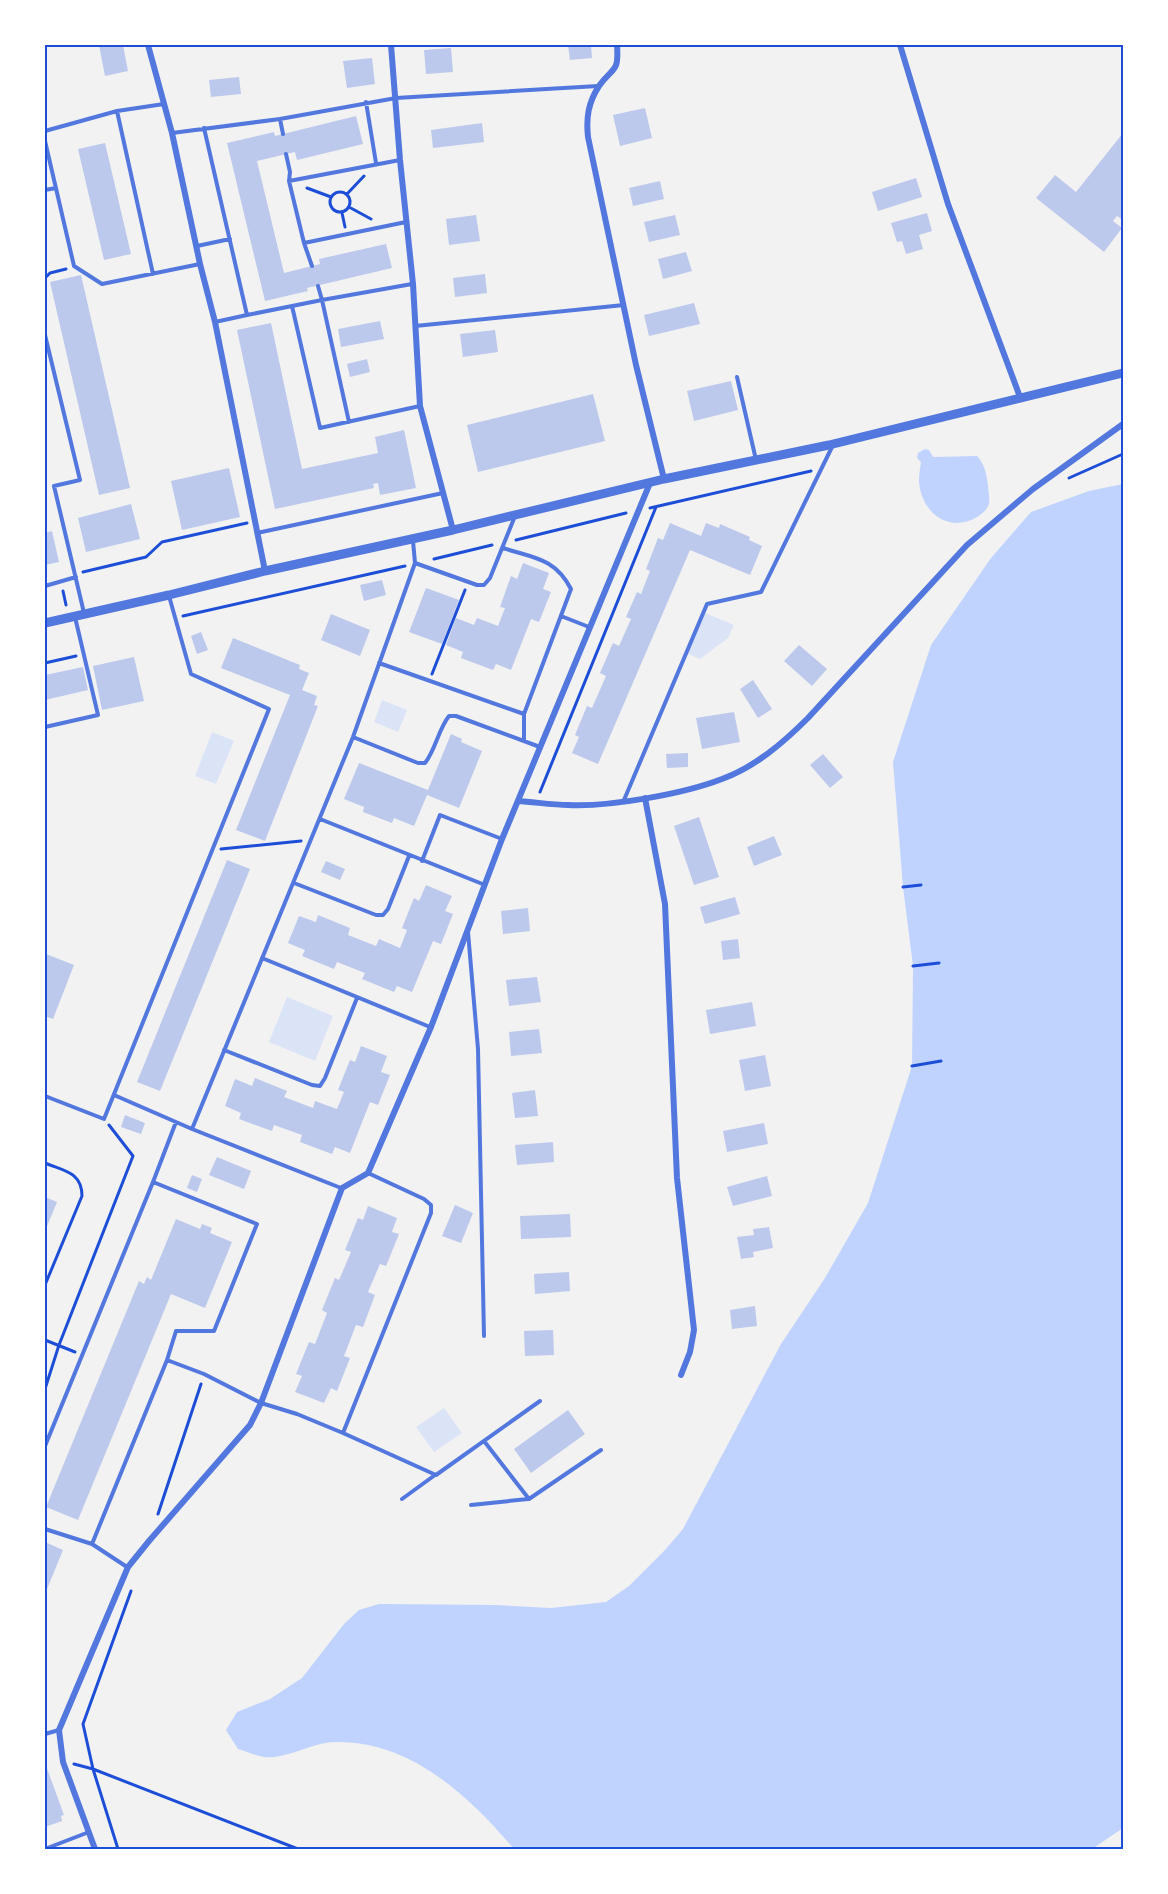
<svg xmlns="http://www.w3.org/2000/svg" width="1168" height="1894" viewBox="0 0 1168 1894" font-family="Rubik,sans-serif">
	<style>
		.green { fill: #dbe4f7 }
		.water { fill: #bfd3fe }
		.building { fill: #bdc9ec }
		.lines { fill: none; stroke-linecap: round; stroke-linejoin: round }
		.path { stroke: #1d4ed8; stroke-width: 3 }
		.service { stroke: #5277de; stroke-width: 4 }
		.minor { stroke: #5277de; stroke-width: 6 }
		.tertiary { stroke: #5277de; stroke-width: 9 }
		.neatline { fill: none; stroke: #1d4ed8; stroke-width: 2 }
	</style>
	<rect width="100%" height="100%" fill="#f2f2f2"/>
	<path class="green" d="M705 613 734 625 728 638 700 659 688 654Z
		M382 700 407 710 398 732 374 722Z
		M212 732 234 741 216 784 195 776Z
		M287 997 333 1016 315 1061 269 1042Z
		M444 1408 462 1433 434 1452 416 1427Z"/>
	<path class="water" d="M925 449 929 450 933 457 977 456C985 465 986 473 988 485 988 490 990 498 989 503 988 509 982 514 977 517 948 534 921 512 919 481 919 475 920 468 921 462L917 458 918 453Z
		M1123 484V1828L1092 1849H514C469 1796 411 1741 336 1742 315 1742 294 1755 274 1757 263 1759 248 1752 238 1749L226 1730 237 1712 270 1699 302 1678 344 1624 359 1610 379 1604 495 1605 551 1608 606 1602 629 1586 665 1550 683 1529 781 1344 825 1278 868 1203 912 1066 913 966 903 887 893 762 931 645 991 558 1031 512 1089 491Z"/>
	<path class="building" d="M99 45H123L128 71 105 76Z
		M568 45H591L592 58 570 60Z
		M451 48 453 72 426 74 424 50Z
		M372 58 375 84 347 88 343 61Z
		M239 77 241 94 211 97 209 80Z
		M645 108 652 138 620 146 613 115Z
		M356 116 363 144 297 160 295 152 257 161 284 273 320 264 319 259 386 244 392 268 307 288 308 291 265 301 227 143 274 132 275 136Z
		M482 123 484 142 433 148 431 130Z
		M1123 133V220L1117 216 1113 221 1122 228 1104 252 1036 198 1055 175 1076 192Z
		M105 143 131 254 104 260 78 149Z
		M916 178 922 197 878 211 872 192Z
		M660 181 664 199 633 206 629 188Z
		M927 213 932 231 919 235 923 249 906 254 902 241 897 242 891 223Z
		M476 215 480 241 449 245 446 219Z
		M675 215 680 235 649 242 644 222Z
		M686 252 692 271 663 279 658 259Z
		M485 274 487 293 455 297 453 278Z
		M81 275 130 488 99 495 50 282Z
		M694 303 700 324 649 336 644 315Z
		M380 321 384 339 341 347 338 329Z
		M271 323 302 469 378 453 375 437 404 430 416 488 380 495 378 483 373 484 374 488 275 509 237 330Z
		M495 330 498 352 463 357 460 334Z
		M367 359 370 372 350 377 347 364Z
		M731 381 738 410 694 421 687 391Z
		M593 394 605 441 478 472 467 425Z
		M229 468 240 517 182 530 171 481Z
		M131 504 140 539 86 552 78 518Z
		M670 523 701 536 706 523 719 528 720 524 750 537 749 540 762 546 750 575 690 550 598 764 572 753 579 737 575 735 587 706 592 708 606 676 600 673 613 643 619 646 631 619 626 617 637 592 641 594 650 571 646 569 658 538 663 540Z
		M52 531 59 562 45 565V533Z
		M523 563 549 573 543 589 551 592 539 622 531 619 511 670 496 664 493 670 461 658 463 652 446 645 456 618 474 625 477 618 498 626 505 608 500 607 511 576 517 579Z
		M382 580 386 595 364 601 360 585Z
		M426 588 459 600 442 644 409 632Z
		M331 614 370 630 360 656 321 640Z
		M201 632 208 650 197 654 191 636Z
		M233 638 300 665 299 669 309 673 302 690 317 696 314 705 318 706 265 841 236 830 290 695 221 668Z
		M799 645 827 669 812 686 784 661Z
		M134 657 144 701 102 710 93 666Z
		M83 667 88 690 45 700V675Z
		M753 680 772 709 758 718 740 689Z
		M734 712 740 742 702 749 696 718Z
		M451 734 462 739 461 742 482 751 459 808 427 795 414 826 394 818 392 823 363 812 364 807 344 799 359 763 428 790Z
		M688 753V767L667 768 666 754Z
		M823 754 843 777 830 788 810 765Z
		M699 817 719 877 694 885 674 826Z
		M774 836 782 855 754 866 747 847Z
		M227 860 250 869 160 1091 137 1082Z
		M326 861 345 869 340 880 321 872Z
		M426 885 452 896 445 911 453 914 441 944 433 941 412 992 397 986 394 992 362 979 365 973 337 962 334 969 302 956 305 950 288 943 299 916 316 922 318 915 350 928 348 935 376 946 379 939 400 948 407 930 402 928 414 898 419 901Z
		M735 897 740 914 705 924 700 907Z
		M528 908 530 931 503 934 501 911Z
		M738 939 740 958 723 960 721 941Z
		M46 954 74 965 53 1019 45 1016Z
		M537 977 541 1002 509 1006 506 980Z
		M752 1002 756 1026 710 1034 706 1010Z
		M539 1029 542 1053 511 1056 509 1032Z
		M361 1046 387 1056 381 1072 390 1075 378 1105 370 1102 350 1153 335 1147 332 1154 300 1142 302 1135 274 1125 272 1131 239 1119 241 1113 225 1106 235 1079 252 1086 255 1078 287 1091 284 1097 313 1108 315 1101 337 1109 344 1092 338 1090 350 1060 355 1062Z
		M765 1055 771 1086 745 1091 739 1060Z
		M535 1090 538 1116 515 1118 512 1093Z
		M125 1115 145 1123 141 1134 121 1127Z
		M764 1123 768 1144 727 1152 723 1131Z
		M553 1142 554 1162 517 1165 515 1145Z
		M217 1157 251 1171 244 1189 209 1175Z
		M192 1175 202 1179 197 1192 187 1188Z
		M767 1176 772 1196 733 1206 727 1187Z
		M45 1197 57 1202 45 1231Z
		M455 1205 473 1213 461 1243 442 1236Z
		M368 1206 397 1218 392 1232 399 1234 386 1266 380 1264 368 1292 375 1295 363 1327 356 1325 344 1356 350 1358 337 1391 331 1388 324 1403 295 1392 302 1376 296 1374 309 1342 315 1344 327 1313 322 1310 335 1278 339 1280 351 1252 345 1250 358 1218 363 1220Z
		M570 1214 571 1237 521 1239 520 1216Z
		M176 1219 200 1229 202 1224 212 1228 210 1233 232 1242 205 1308 171 1294 78 1520 46 1507 139 1281 144 1284 147 1277 151 1280Z
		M769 1227 773 1248 753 1252 754 1257 741 1259 737 1237 754 1235 753 1229Z
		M569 1272 570 1291 535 1294 534 1274Z
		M755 1306 757 1326 732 1329 730 1310Z
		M553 1330 554 1355 525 1356 524 1331Z
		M568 1410 585 1434 531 1473 514 1449Z
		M45 1542 63 1550 45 1594Z
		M45 1763 64 1815 61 1816 62 1821 45 1827Z"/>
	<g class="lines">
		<path class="path" d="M307 188 331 197
			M330 202a10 10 0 1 1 20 0a10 10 0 1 1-20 0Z
			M347 194 364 176
			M349 207 371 219
			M342 213 345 227
			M45 278 50 273 66 269
			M1069 478 1123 454
			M650 508 811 471
			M516 540 626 513
			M434 559 492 545
			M83 572 146 557 162 542 247 523
			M63 591 66 605
			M183 616 405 566
			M45 663 76 656
			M432 674 465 590
			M540 792 656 507
			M221 849 301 841
			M903 887 921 885
			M913 966 939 963
			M912 1066 941 1061
			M45 1163C64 1171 82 1172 82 1196L45 1285
			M45 1340 75 1352
			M45 1389 59 1345 133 1156 109 1125
			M158 1514 201 1384
			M74 1764 93 1769 298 1849
			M118 1849 93 1769 83 1724 131 1591"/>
		<path class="service" d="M366 102 376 163
			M117 111 153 274
			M280 119 283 134
			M204 128 247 315 292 306 320 428 420 406
			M45 131 117 111 164 104
			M172 133 280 119 396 98 598 86
			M45 141 74 266 102 284 200 264
			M286 154 290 172 289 181
			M400 160 289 181 304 243 406 222
			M45 190 56 188
			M304 243 312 266
			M197 246 230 239
			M292 306 322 300 318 286
			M215 322 247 315
			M415 326 624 305
			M45 335 80 480 54 486 84 613
			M737 377 756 460
			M349 422 322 300 412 284
			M257 533 443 493
			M503 548C534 558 555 558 571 589L524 714V741
			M415 563 477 585H484L490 578 515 516
			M45 586 76 577
			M561 616 589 627
			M379 663 524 714
			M45 727 98 715 75 617
			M353 737 418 763H425C436 749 438 730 449 716H456L540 747
			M624 800 707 604 761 592 833 445
			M320 819 485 885
			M422 861 440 815 502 839
			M294 883 376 915H383L388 909 409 856
			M468 932 478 1049 484 1336
			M262 958 430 1027
			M224 1050 312 1085 320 1086 325 1078 357 998
			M114 1095 192 1129
			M45 1096 104 1119 269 709 191 674 169 596
			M341 1188 192 1129 353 737 415 563 413 541
			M167 1360 204 1374 261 1403 297 1414 343 1433 431 1213V1205L424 1199 368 1173
			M343 1433 436 1475 540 1401
			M484 1441 529 1499 601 1450
			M45 1446 153 1182
			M402 1499 435 1475
			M471 1505 528 1499
			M45 1529 92 1544 127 1567
			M92 1544 167 1360 176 1331H214L257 1224 153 1182 176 1122
			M45 1734 59 1730
			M45 1849 89 1832"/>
		<path class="minor" d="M148 45 172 133 200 264 215 322 265 571
			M391 45 400 160 413 284 420 406 453 530
			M617 45C619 74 613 66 599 86 588 103 586 118 588 137L636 365 664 479
			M900 45 948 204 1020 397
			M645 798 665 904 677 1178 694 1330 690 1352 681 1375
			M518 801C535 802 552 805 568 805 610 807 683 794 722 779 755 767 783 743 808 718L967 545 1033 489 1123 424
			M95 1849 63 1762 59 1730 128 1567 149 1541 250 1425 261 1403 342 1188 368 1173 431 1027 502 839 650 483"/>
		<path class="tertiary" d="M45 623 169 595 265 571 453 530 664 479 829 445 1123 373"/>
	</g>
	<rect width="1168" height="1894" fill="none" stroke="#ffffff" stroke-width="93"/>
	<rect x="46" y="46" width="1076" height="1802" class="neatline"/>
</svg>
